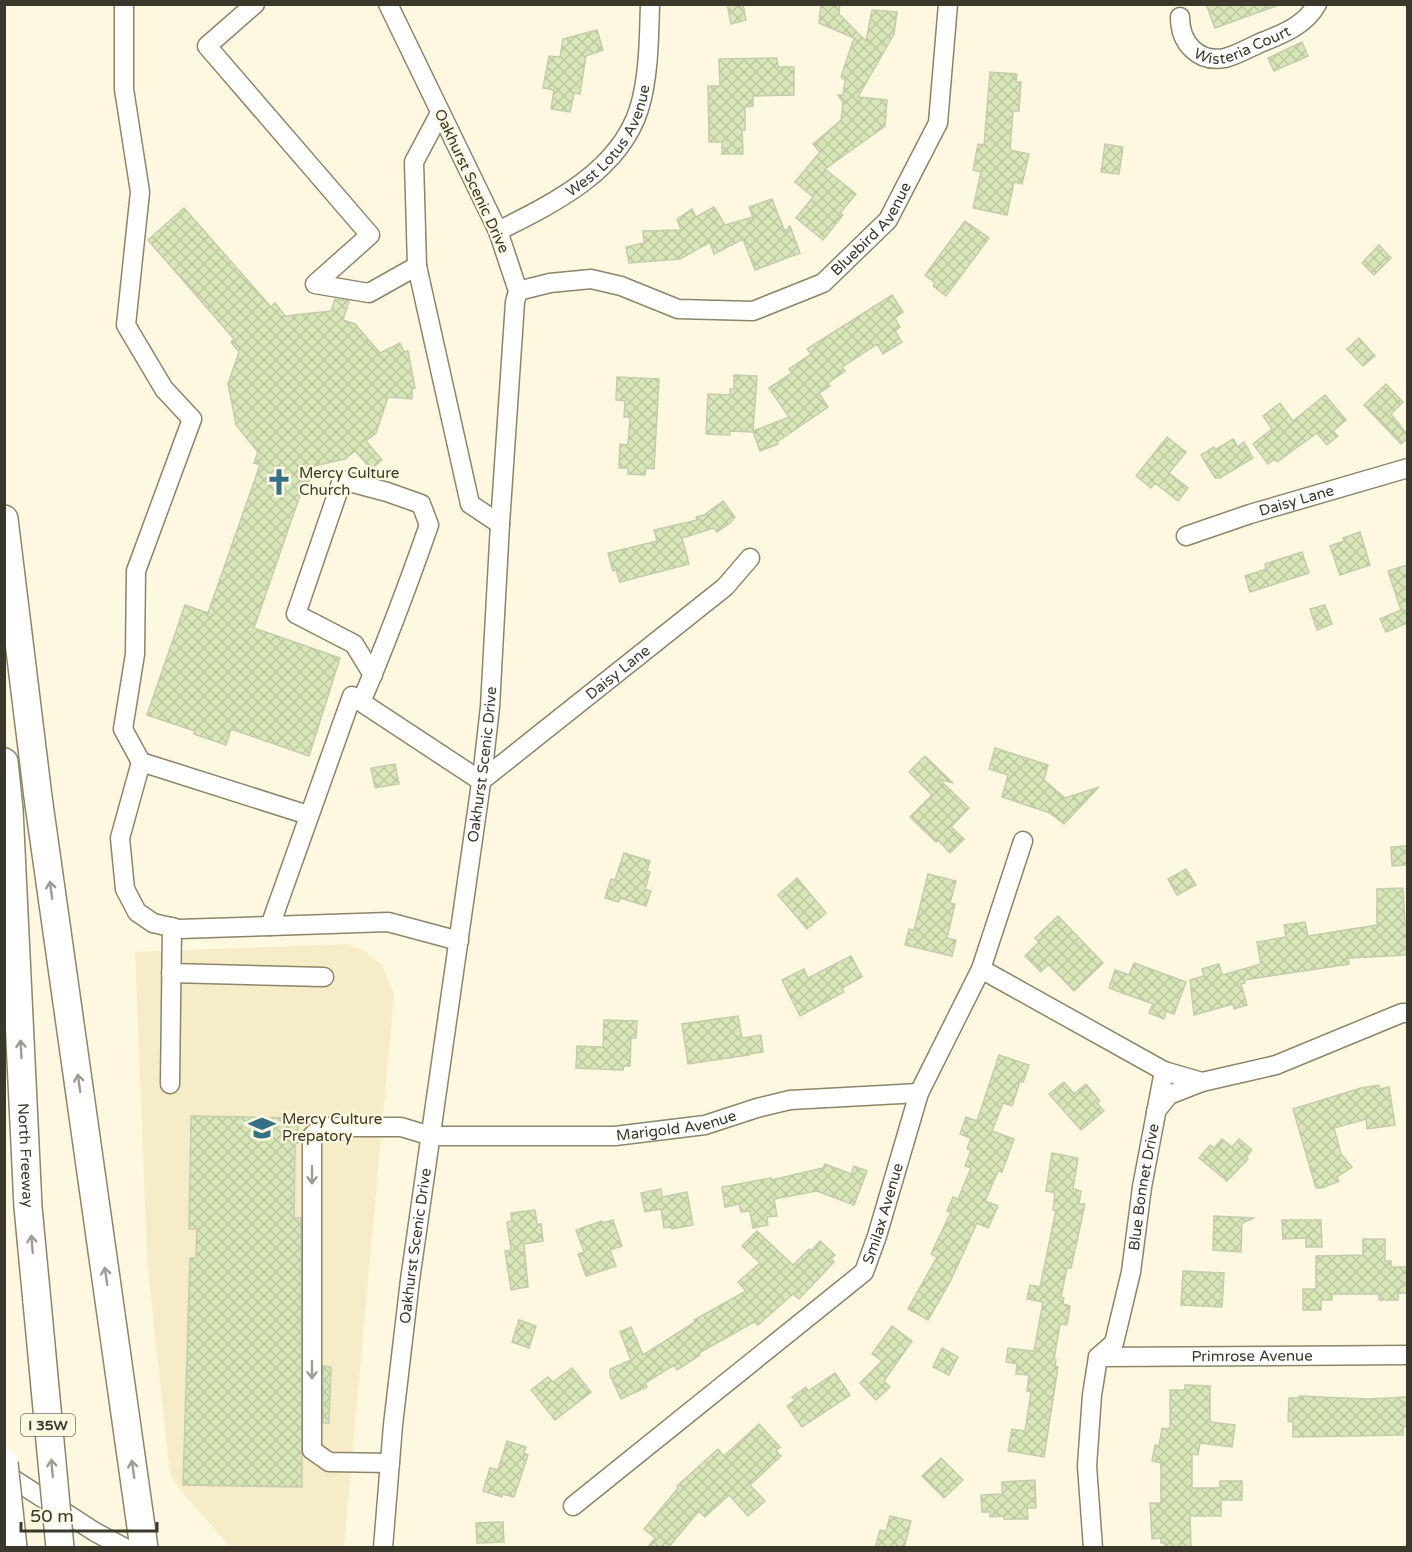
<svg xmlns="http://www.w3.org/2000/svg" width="1412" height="1552" viewBox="0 0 1412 1552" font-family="'Varela Round',sans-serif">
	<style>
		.built { fill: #f6ecc7 }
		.building { fill: url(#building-cross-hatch); stroke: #c4ccaf; stroke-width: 1.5 }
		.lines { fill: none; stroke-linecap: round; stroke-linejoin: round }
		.minor-casing { stroke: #8c8569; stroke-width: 21 }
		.highway-casing { stroke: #8c8569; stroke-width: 30 }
		.minor { stroke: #fff; stroke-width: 18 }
		.highway { stroke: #fff; stroke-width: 27 }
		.highway-bridge-casing { stroke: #8c8569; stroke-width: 30; stroke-linecap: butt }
		.highway-bridge { stroke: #fff; stroke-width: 27 }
		.oneway { stroke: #9c9b95 }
		.labels { text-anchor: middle; stroke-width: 4.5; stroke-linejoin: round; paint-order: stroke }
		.shield { fill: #fff8e0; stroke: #757161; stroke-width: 1.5 }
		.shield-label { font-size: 14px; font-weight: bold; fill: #3a372b }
		.street-label { font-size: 15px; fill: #3a372b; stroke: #fff8e0 }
		.poi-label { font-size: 15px; fill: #3a372b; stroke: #fff8e0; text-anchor: start }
	</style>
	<defs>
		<pattern id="building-cross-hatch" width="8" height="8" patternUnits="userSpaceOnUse" patternTransform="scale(1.5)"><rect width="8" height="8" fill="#d9e6b8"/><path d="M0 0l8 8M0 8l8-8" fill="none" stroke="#bbc69e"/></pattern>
	</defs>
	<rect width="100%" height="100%" fill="#fff8e0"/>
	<path class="built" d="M347 944 363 950 382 965 394 994 344 1547H231L186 1497 170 1475 147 1261 135 952Z"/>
	<path class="building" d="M727 4H743L746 20 731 24Z
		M821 4H840L839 14 866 41 872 10 897 12 894 34 858 97 887 100 885 126 825 169 856 194 840 213 843 215 823 240 796 218 813 197 795 182 820 152 813 144 841 120 843 102 838 95H843L845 80 841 77 854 38 819 23Z
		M1206 4H1275L1276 6 1215 28Z
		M597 30 603 50 586 56 580 94 574 93 570 112 551 109 554 90 543 88 549 56 560 57 563 39Z
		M1302 42 1308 56 1274 71 1268 58Z
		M777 58 778 67H794V95L753 96V106L745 107V130H742L743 154H722V142H709L708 86H720L719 59Z
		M990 72 1017 74 1016 82H1021L1019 111H1013L1010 150 1029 154 1022 184 1014 182 1007 215 973 208 981 172 973 170 978 144 984 145Z
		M1105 144 1123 147 1119 174 1101 172Z
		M772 199 785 232 790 226 800 253 755 270 743 239 714 254 710 242 680 259 629 263 626 247 644 243 643 231 681 230 677 219 692 209 696 217 714 207 725 225 753 217 749 207Z
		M184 208 271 307 275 303 285 316 331 311 335 299 349 301 343 320 355 324 380 353 400 343 404 352 408 351 415 388 412 389V399L388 397 376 433 366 441 382 460 371 469 355 451 345 459 314 466 309 482 305 481 254 628 340 658 309 756 231 729 226 745 194 734 195 731 147 715 185 605 208 613 260 465 254 463 258 452 236 425 228 384 239 352 231 342 234 339 148 240Z
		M965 221 989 238 946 296 933 286 935 283 925 275Z
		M1379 245 1391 258 1374 275 1362 263Z
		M892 295 903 312 895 318 900 327 895 331 902 342 883 354 877 344 842 367 845 371 828 383 830 386 819 393 828 407 777 442 778 444 760 451 753 431 789 417 769 388 792 373 789 369 811 354 807 349Z
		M1359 338 1375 356 1363 366 1347 349Z
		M734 375 757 376 753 432 730 431V435L706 434 708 394 730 395V389H734Z
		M617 377 659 379 654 469 646 468 645 475 628 474V468H619L620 444 628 445 630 417H624L625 401 616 400Z
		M1386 384 1403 402 1391 414 1407 434V439L1401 444 1364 405Z
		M1325 395 1346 420 1333 431 1338 436 1327 445 1317 433 1277 462 1275 459 1268 464 1253 444 1272 429 1263 416 1280 403 1293 421Z
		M1167 437 1186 452 1169 473 1188 488 1178 501 1155 483 1151 488 1136 476Z
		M1233 439 1238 447 1244 442 1253 458 1220 478H1215L1201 455 1214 447 1215 450Z
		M723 501 735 517 730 523 717 532 714 528 682 538 689 564 620 582 616 570 613 571 608 553 657 541 654 530 697 520 696 517 704 515Z
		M1360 532 1370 565 1340 575 1330 546 1344 541 1343 538Z
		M1302 552 1309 573 1250 592 1245 576 1266 569 1265 564Z
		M1407 565V623L1386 632 1380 619 1401 610 1388 571Z
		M1325 605 1332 624 1317 630 1310 609Z
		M995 748 1048 765 1044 780 1065 798 1099 787 1064 824 1050 813 1002 797 1008 775 989 769Z
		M925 756 953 783 939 779 969 808 951 827 964 839 950 853 938 840 936 842 910 817 932 795 909 772Z
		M395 764 399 784 375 788 371 768Z
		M1407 846V865L1392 866 1391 847Z
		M624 853 650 861 647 871 650 872 645 889 651 891 646 906 620 898 619 902 605 898 611 879 615 880Z
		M1186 869 1196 885 1177 895 1168 879Z
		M928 874 956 881 950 903 955 904 947 938 956 940 952 956 905 945 909 929 914 930Z
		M797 878 826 913 807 929 778 895Z
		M1403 888 1405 925H1407V955L1348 958 1349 964 1244 980 1245 983 1241 984 1247 1005 1234 1009 1233 1004 1194 1015 1190 980 1204 976 1202 969 1219 964 1222 975 1261 964 1257 942 1286 937 1284 925 1305 922 1308 936 1377 925V889Z
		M1058 916 1103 963 1074 991 1048 964 1041 972 1025 956 1039 942 1035 938Z
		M851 956 862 977 842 988 844 992 800 1016 782 980 804 969 808 978Z
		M1134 963 1186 982 1174 1014 1166 1011 1164 1019 1149 1013 1153 1004 1109 988 1115 970 1129 975Z
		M738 1016 742 1038 761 1035 763 1052 748 1054 749 1055 688 1064 682 1024Z
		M604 1020 637 1021 636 1038H631L630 1066H624L623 1070 576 1068 577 1046 603 1047Z
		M999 1055 1029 1065 1023 1082 1020 1081 1012 1106 1003 1103 992 1131 1014 1139 1002 1172 998 1171 985 1201 998 1206 988 1228 977 1223 950 1282 928 1320 908 1309 937 1257 931 1254 951 1212 947 1211 953 1197 958 1199 971 1168 965 1166 971 1150 967 1149 971 1138 960 1134 966 1117 977 1121Z
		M1064 1082 1074 1094 1086 1084 1100 1101 1097 1103 1104 1111 1081 1130 1049 1094Z
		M1379 1085 1380 1089 1389 1087 1395 1125 1367 1129 1366 1119 1334 1128 1341 1154 1352 1167 1337 1177 1339 1181 1322 1188H1316L1293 1109 1361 1088Z
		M191 1116 298 1118V1143H295L294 1218H301L302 1487 183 1485 190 1258H196L197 1229H189Z
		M1222 1139 1232 1147 1239 1139 1252 1150 1246 1157 1248 1159 1227 1181 1199 1158 1210 1145 1214 1148Z
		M1052 1153 1078 1158 1073 1189 1081 1191 1079 1204H1085L1071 1268H1067L1061 1297 1064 1298 1063 1304 1070 1306 1067 1325 1060 1324 1054 1359 1056 1360 1055 1366 1058 1367 1044 1457 1008 1451 1012 1429 1025 1431 1031 1392 1027 1391 1029 1375 1016 1374 1017 1364 1006 1362 1008 1348 1034 1351 1043 1302 1027 1299 1030 1285 1040 1287 1056 1210H1053L1055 1193 1046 1191Z
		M825 1164 851 1174 854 1166 867 1171 854 1205 817 1191 774 1199 777 1216 767 1217 768 1225 753 1228 750 1211 741 1212 739 1204 725 1207 722 1187 771 1178V1180L823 1168Z
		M661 1189 662 1197 687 1192 693 1225 672 1229 671 1227 664 1228 661 1209 645 1212 641 1193Z
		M535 1210 537 1224H541L543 1241 524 1244 528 1287 511 1290 505 1251 511 1250 507 1222 512 1221 511 1213Z
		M1214 1216 1254 1218 1242 1223 1241 1252 1213 1250Z
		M613 1220 622 1246 610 1250 616 1266 586 1276 578 1254 584 1252 576 1230 602 1221 603 1223Z
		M1282 1220H1321L1322 1247H1306V1238L1283 1239Z
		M757 1231 793 1265 809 1249 811 1251 820 1241 835 1255 831 1259 834 1262 799 1299 793 1294 758 1325 754 1322 699 1353 700 1355 677 1370 674 1365 645 1383 647 1387 621 1399 610 1375V1369L631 1360 620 1332 631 1327 643 1355 695 1322 694 1320 746 1291 738 1282 760 1263 742 1246Z
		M1363 1239H1385V1261H1391V1267H1407V1293H1398V1300H1379V1294H1332V1300H1321V1310H1303V1289H1316V1256L1363 1255Z
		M1183 1271 1224 1273 1222 1307 1181 1305Z
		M519 1320 536 1326 529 1348 512 1342Z
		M892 1326 912 1341 884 1381 890 1387 876 1400 860 1383 882 1361 872 1354Z
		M942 1348 958 1357 949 1375 933 1367Z
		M323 1366 331 1367 329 1423H323Z
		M572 1368 591 1392 555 1420 531 1390 548 1377 553 1382Z
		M835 1373 850 1395 802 1427 787 1406 795 1400 792 1397 806 1387 808 1391Z
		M1185 1385 1210 1386V1422L1235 1425 1232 1447 1200 1443 1198 1455 1192 1454V1488H1220V1481H1242V1500H1221V1516H1190L1191 1548H1165V1543H1161V1538L1152 1539 1150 1503H1161V1463L1152 1461 1155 1445 1159 1446 1162 1428 1170 1429V1390H1185Z
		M1299 1396 1368 1399 1407 1397V1427H1403V1435L1293 1437V1422L1288 1421 1289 1398H1299Z
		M759 1424 780 1447 776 1451 781 1456 750 1485 765 1501 748 1516 729 1495 705 1517 699 1511 668 1548H647L655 1538 644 1529 678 1488 677 1486 718 1449 724 1456Z
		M507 1441 526 1447 524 1453 528 1455 514 1497 502 1494V1497L483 1491 490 1468 498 1470Z
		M941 1458 963 1480 944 1498 922 1476Z
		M1035 1480 1036 1508H1027L1028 1519H1004V1516L990 1517V1512H982L981 1495 1002 1494V1482Z
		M890 1516 911 1521 904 1548H875L880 1530 886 1531Z
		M503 1522 504 1542 477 1543 476 1523Z"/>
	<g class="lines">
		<defs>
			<g id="minor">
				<path d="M124 4V89L140 192 126 325 164 389 192 419 136 571 135 654 123 729 141 762 120 838 125 889 137 912 153 923 179 929 270 926"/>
				<path d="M255 4 207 46 370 235 315 284 369 293 417 266 414 162 440 113"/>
				<path id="s1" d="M1180 17C1180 43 1198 63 1225 58 1237 55 1249 48 1260 43 1282 34 1305 26 1317 4"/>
				<path id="s2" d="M498 231C552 204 619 172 639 109 649 77 649 37 650 4"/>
				<path d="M417 266 470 504 500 524"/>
				<path id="s3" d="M518 291 550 283 591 279 621 286 678 309 753 311 823 283 888 220 938 123 948 4"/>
				<path id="s4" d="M1186 536 1250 514 1408 468"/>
				<path d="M361 702C386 644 408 585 429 525L421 504 387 492 342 480 296 614 354 644 373 675"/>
				<path d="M141 762 308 815"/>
				<path id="s5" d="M459 941 388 922 270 926 352 696 481 781 725 587 750 558"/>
				<path d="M981 969 1164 1071"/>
				<path d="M171 973 324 977"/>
				<path d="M170 1084 172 927"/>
				<path d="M1156 1111 1169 1095 1202 1082"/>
				<path id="s6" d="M1098 1357 1408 1355"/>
				<path id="s7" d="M390 1463 329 1462 312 1450V1136L321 1127H401L431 1136H615L705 1125 757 1108 790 1100 919 1093"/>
				<path d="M4 1473 95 1532 125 1548"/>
				<path id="s8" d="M573 1506 864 1272 877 1236 919 1093 981 969 1023 841"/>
				<path id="s9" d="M383 1548 393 1425 410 1280 483 769 490 707 500 524 515 302 518 291 498 231 388 4"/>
				<path id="s10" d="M1093 1548 1087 1466 1092 1395 1098 1357 1114 1343 1131 1272 1142 1187 1164 1071 1202 1082 1276 1065 1402 1013H1408"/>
			</g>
			<g id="highway">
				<path d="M4 519 38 797 144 1548"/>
				<path id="s11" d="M4 762 9 809 28 1207 37 1302"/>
			</g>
		</defs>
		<use href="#minor" class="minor-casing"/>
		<use href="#highway" class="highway-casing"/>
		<use href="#minor" class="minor"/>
		<use href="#highway" class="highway"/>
		<defs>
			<path id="highway-bridge" d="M37 1302 60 1548
				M4 1463 13 1548"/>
		</defs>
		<use href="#highway-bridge" class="highway-bridge-casing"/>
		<use href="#highway-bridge" class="highway-bridge"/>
	</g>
	<defs><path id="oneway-shaft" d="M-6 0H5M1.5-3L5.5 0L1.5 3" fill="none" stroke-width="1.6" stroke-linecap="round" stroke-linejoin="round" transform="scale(1.5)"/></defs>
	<g class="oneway">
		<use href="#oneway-shaft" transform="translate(51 890) rotate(-98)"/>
		<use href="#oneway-shaft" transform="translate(21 1049) rotate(-93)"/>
		<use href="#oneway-shaft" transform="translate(79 1083) rotate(-98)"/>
		<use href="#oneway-shaft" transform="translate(312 1175) rotate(90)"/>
		<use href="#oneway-shaft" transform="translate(32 1244) rotate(-95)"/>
		<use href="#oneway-shaft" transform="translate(106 1276) rotate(-98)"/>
		<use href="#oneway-shaft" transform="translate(312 1370) rotate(90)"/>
		<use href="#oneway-shaft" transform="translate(52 1468) rotate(-95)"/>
		<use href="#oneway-shaft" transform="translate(133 1469) rotate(-98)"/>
	</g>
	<defs>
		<symbol id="church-bare" viewBox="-9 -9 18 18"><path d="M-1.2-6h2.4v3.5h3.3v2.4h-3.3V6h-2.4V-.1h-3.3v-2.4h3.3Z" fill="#327186" stroke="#fff8e0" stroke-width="2.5" paint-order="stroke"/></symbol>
		<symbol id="school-bare" viewBox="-9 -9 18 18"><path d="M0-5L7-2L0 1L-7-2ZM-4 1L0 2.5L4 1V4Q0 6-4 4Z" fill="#327186" stroke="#fff8e0" stroke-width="2.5" paint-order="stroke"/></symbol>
	</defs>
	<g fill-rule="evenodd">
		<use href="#church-bare" x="260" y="463" width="38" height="38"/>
		<use href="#school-bare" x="243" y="1109" width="38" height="38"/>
	</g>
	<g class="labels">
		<rect class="shield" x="21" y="1414" width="54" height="22" rx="4.5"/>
		<g class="shield-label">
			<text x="48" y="1430">I 35W</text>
		</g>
		<g class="street-label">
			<text dy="5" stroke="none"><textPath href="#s1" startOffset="90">Wisteria Court</textPath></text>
			<text dy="5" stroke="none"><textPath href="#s2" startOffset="148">West Lotus Avenue</textPath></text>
			<text transform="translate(472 181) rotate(65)" y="5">Oakhurst Scenic Drive</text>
			<text dy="5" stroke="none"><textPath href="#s3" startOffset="390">Bluebird Avenue</textPath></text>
			<text dy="5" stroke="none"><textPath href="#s4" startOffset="116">Daisy Lane</textPath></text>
			<text dy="5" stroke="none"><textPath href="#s5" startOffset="765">Daisy Lane</textPath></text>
			<text dy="5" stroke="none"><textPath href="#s9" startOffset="790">Oakhurst Scenic Drive</textPath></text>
			<text dy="5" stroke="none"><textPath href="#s7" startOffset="766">Marigold Avenue</textPath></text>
			<text dy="5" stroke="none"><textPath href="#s11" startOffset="394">North Freeway</textPath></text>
			<text dy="5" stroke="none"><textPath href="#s10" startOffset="372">Blue Bonnet Drive</textPath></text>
			<text dy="5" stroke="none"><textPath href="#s8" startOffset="435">Smilax Avenue</textPath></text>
			<text dy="5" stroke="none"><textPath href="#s9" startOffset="304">Oakhurst Scenic Drive</textPath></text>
			<text dy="5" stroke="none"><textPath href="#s6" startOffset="154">Primrose Avenue</textPath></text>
		</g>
		<g class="poi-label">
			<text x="299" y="478">Mercy Culture<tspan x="299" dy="17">Church</tspan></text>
			<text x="282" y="1124">Mercy Culture<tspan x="282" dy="17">Prepatory</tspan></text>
		</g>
	</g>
	<rect width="1412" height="1552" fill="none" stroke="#3a372b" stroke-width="12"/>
	<path d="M21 1522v9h136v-9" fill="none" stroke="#3a372b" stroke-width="3"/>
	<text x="30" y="1522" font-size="18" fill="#3a372b" stroke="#fff8e0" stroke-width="4.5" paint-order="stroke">50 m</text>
</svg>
